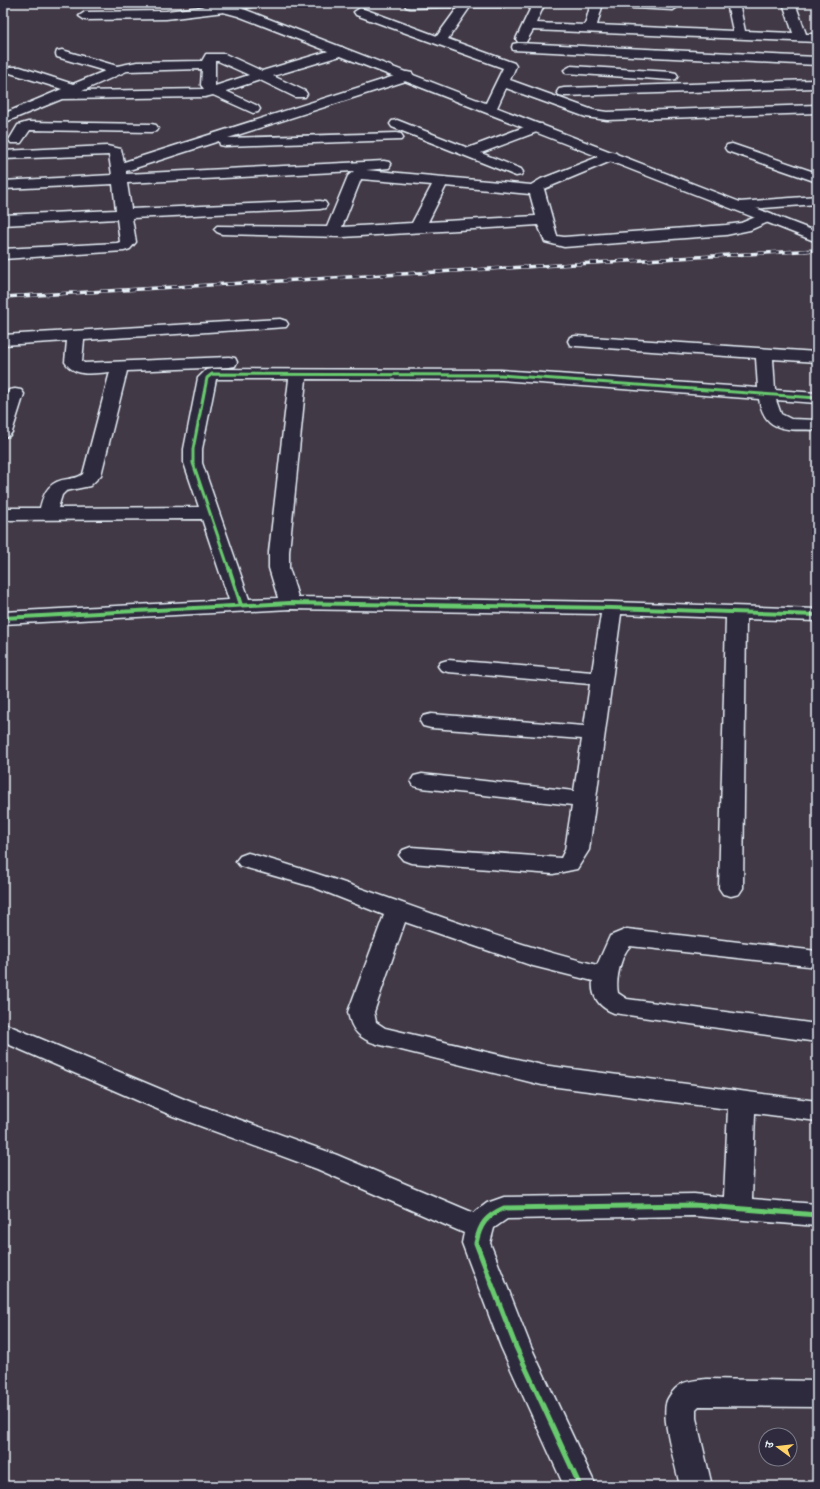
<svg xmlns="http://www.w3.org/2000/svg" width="820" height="1489" viewBox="0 0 820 1489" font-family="Dekko,'Playpen Sans Deva',sans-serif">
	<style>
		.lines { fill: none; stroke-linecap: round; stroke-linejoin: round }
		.minor-casing { stroke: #e8f1f8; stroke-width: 3 }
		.major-casing { stroke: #e8f1f8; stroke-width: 3 }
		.minor { fill: #2f2a3d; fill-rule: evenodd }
		.major { fill: #2f2a3d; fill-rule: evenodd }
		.rail-far1-casing { stroke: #e8f1f8; stroke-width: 3 }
		.rail-casing { stroke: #e8f1f8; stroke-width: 3.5 }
		.rail-far1 { stroke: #2f2a3d; stroke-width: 2; stroke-dasharray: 5.5; stroke-linecap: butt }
		.rail { stroke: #2f2a3d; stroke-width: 2.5; stroke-dasharray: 7; stroke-linecap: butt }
		.cycleway-far2-casing { stroke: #2f2a3d; stroke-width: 5 }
		.cycleway-far1-casing { stroke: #2f2a3d; stroke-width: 6 }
		.cycleway-casing { stroke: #2f2a3d; stroke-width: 8 }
		.cycleway-far2 { stroke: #67ca6e; stroke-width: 3 }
		.cycleway-far1 { stroke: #67ca6e; stroke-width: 4 }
		.cycleway { stroke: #67ca6e; stroke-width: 5 }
	</style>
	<rect width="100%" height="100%" fill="#423946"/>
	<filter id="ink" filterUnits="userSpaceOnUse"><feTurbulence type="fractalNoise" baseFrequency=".025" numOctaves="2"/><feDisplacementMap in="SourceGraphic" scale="8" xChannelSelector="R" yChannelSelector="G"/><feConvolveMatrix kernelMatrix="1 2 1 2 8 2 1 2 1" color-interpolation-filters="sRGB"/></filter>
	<g filter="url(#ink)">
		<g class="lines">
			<defs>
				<path id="minor" d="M228 3H258L256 6 232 10 226 6Z
					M405 3H509L503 7H470L448 39 514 63 516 66 510 80 593 110 607 112 817 105V113L607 120 586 117 506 88 495 112H485L483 109 503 68 356 15 354 12 360 8 364 9 437 36 458 7 410 8 406 7Z
					M533 3H545L536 23 585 25 591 3H603L597 25 733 31 727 3H739L745 31 793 33 783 3H795L806 34H817V42L533 30 526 42H518L516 39Z
					M608 3H676L679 6 673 10 614 7Z
					M220 5 224 6 226 9 224 12 166 19 85 20 79 16 85 12 166 11Z
					M518 43 817 57V65L513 50 512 47 513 44Z
					M342 47 348 51 347 54 273 76 305 91 307 94 305 97H295L260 80 226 91 258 106 260 109 258 112 253 113 213 95 205 97 62 99 3 123V114L62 89 10 73 8 70 10 67H20L73 84 105 71 57 57 56 54 57 51 62 50 117 66 137 62 202 61 206 54H225L262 71ZM215 61H218L249 75 215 86ZM202 69 201 85 204 89 82 91 127 71Z
					M571 66 671 72 676 73 678 76 676 79 671 80 566 73 564 70Z
					M407 72 412 73 414 76 412 79 228 138 396 133 401 134 403 137 401 140 225 146 220 145 219 141 126 171V174L384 161 389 162 391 165 389 168 366 170 531 185 541 179 611 152 616 153 618 156 616 159 544 189 557 236 564 237 726 225 741 223 768 212 773 214 776 217 773 220 750 230 726 235 564 247 545 242 538 225 343 237 222 234 217 232 214 229 217 226 327 227 348 176 354 171 127 183 131 209 320 201 325 202 327 205 325 208 320 209 132 218 136 242 130 249 124 251 3 259V249L117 243 120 242 117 219 3 225V215L116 210 113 184 3 189V181L112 175 109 155 3 159V151L107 146 121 149 124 162ZM361 179 432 185 412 223 342 227ZM446 186 530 194 536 216 428 222Z
					M814 80 817 81V87L814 88 564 96 559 95 557 92 559 89 564 88Z
					M397 120 468 148 532 124H542L544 127 542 130 481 153 521 169 523 172 521 175 516 176 392 127 390 124 392 121Z
					M28 122 151 124 156 125 158 128 156 131 151 132 30 130 21 143H11L9 140 18 125Z
					M732 144 817 173V182L727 151 725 148 727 145Z
					M817 196V204L739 210 734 209 732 206 734 203 739 202Z
					M280 319 286 321 288 324 286 327 84 340 82 361 84 363 229 357 235 358 237 362 235 366 229 367 127 371 101 475 90 486 66 491 62 495 58 508 199 507 184 463V449L198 378 206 370 212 369 501 370 758 388 756 358 576 346 570 345 568 341 570 337 576 336 817 352V362L773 359 775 390 817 393V403L776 400 781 414 791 419 817 420V430C788 429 765 434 759 399L501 380 306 379 289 552V568L298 597 612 602 817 609V621L746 619 743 888 739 894 731 896 723 894 719 888 726 618 621 614 589 850 577 869 553 874 411 863 403 860 399 855 403 850 411 847 561 858 565 850 572 805 422 788 414 786 411 781 414 776 422 774 574 791 582 739 431 728 423 726 420 721 423 716 431 714 584 726 590 684 448 672 441 670 438 666 441 662 448 660 592 672 601 614 290 609 3 624V612L229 600 202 519 3 520V508H40C44 491 50 481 68 479 74 478 78 478 83 474L110 372C94 373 75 378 65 362L67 341 3 345V335ZM216 379H289L269 552V568L278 598 249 599 202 463V449Z
					M15 389 21 390 24 394 12 432 9 436 3 437V404L9 390Z
					M248 853C366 885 478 936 597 965L610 936 627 929 817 951V967L630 946C621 955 615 980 618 993L627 999 817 1024V1042L614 1013C600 1008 591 997 593 981L533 966 405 922 374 1012 376 1022 385 1028 542 1065 817 1101V1121L755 1113 752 1199 817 1204V1226L694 1216 507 1219 494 1228 490 1243 531 1347 596 1486H564L501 1347 462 1243 464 1233 317 1169 173 1116 3 1042V1023L191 1102 337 1155 474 1213 487 1203 504 1197 694 1194 724 1197 728 1109 542 1085 377 1044C360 1039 351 1030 348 1012L384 915 313 887 240 866 236 861 240 856Z
					M707 1379 817 1381V1407L699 1406 696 1409V1418L712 1486H680C676 1466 662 1422 666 1404 667 1398 674 1389 680 1385 688 1380 699 1380 707 1379Z"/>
				<path id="major" d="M199 3H219L246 10 817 232V242L238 16 201 6Z"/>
			</defs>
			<use href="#minor" class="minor-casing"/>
			<use href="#major" class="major-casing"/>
			<use href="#minor" class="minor"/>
			<use href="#major" class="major"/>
			<defs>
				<path id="rail-far1" d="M805 251 817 250"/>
				<path id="rail" d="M3 297 817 250"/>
			</defs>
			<use href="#rail-far1" class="rail-far1-casing"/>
			<use href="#rail" class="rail-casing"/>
			<use href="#rail-far1" class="rail-far1"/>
			<use href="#rail" class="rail"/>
			<defs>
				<path id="cycleway-far2" d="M229 569 193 463V449L207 378 212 374 501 375 817 398"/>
				<path id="cycleway-far1" d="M229 568 241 605
					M3 618 290 603 612 608 817 615"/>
				<path id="cycleway" d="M580 1486 516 1347 476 1243C480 1224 486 1216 504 1208L694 1205 817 1215"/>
			</defs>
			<use href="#cycleway-far2" class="cycleway-far2-casing"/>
			<use href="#cycleway-far1" class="cycleway-far1-casing"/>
			<use href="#cycleway" class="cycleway-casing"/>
			<use href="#cycleway-far2" class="cycleway-far2"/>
			<use href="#cycleway-far1" class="cycleway-far1"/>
			<use href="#cycleway" class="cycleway"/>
		</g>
	</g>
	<rect width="820" height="1489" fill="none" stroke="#2f2a3d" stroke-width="16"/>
	<rect x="8" y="8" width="804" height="1473" fill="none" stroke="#e8f1f8" stroke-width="1.5" filter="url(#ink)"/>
	<g transform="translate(778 1447) rotate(285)"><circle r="19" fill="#2f2a3d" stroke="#797a88"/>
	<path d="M0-3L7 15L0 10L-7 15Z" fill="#ffd166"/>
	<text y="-6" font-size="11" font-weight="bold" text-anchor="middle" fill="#e8f1f8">उ</text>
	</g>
</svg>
